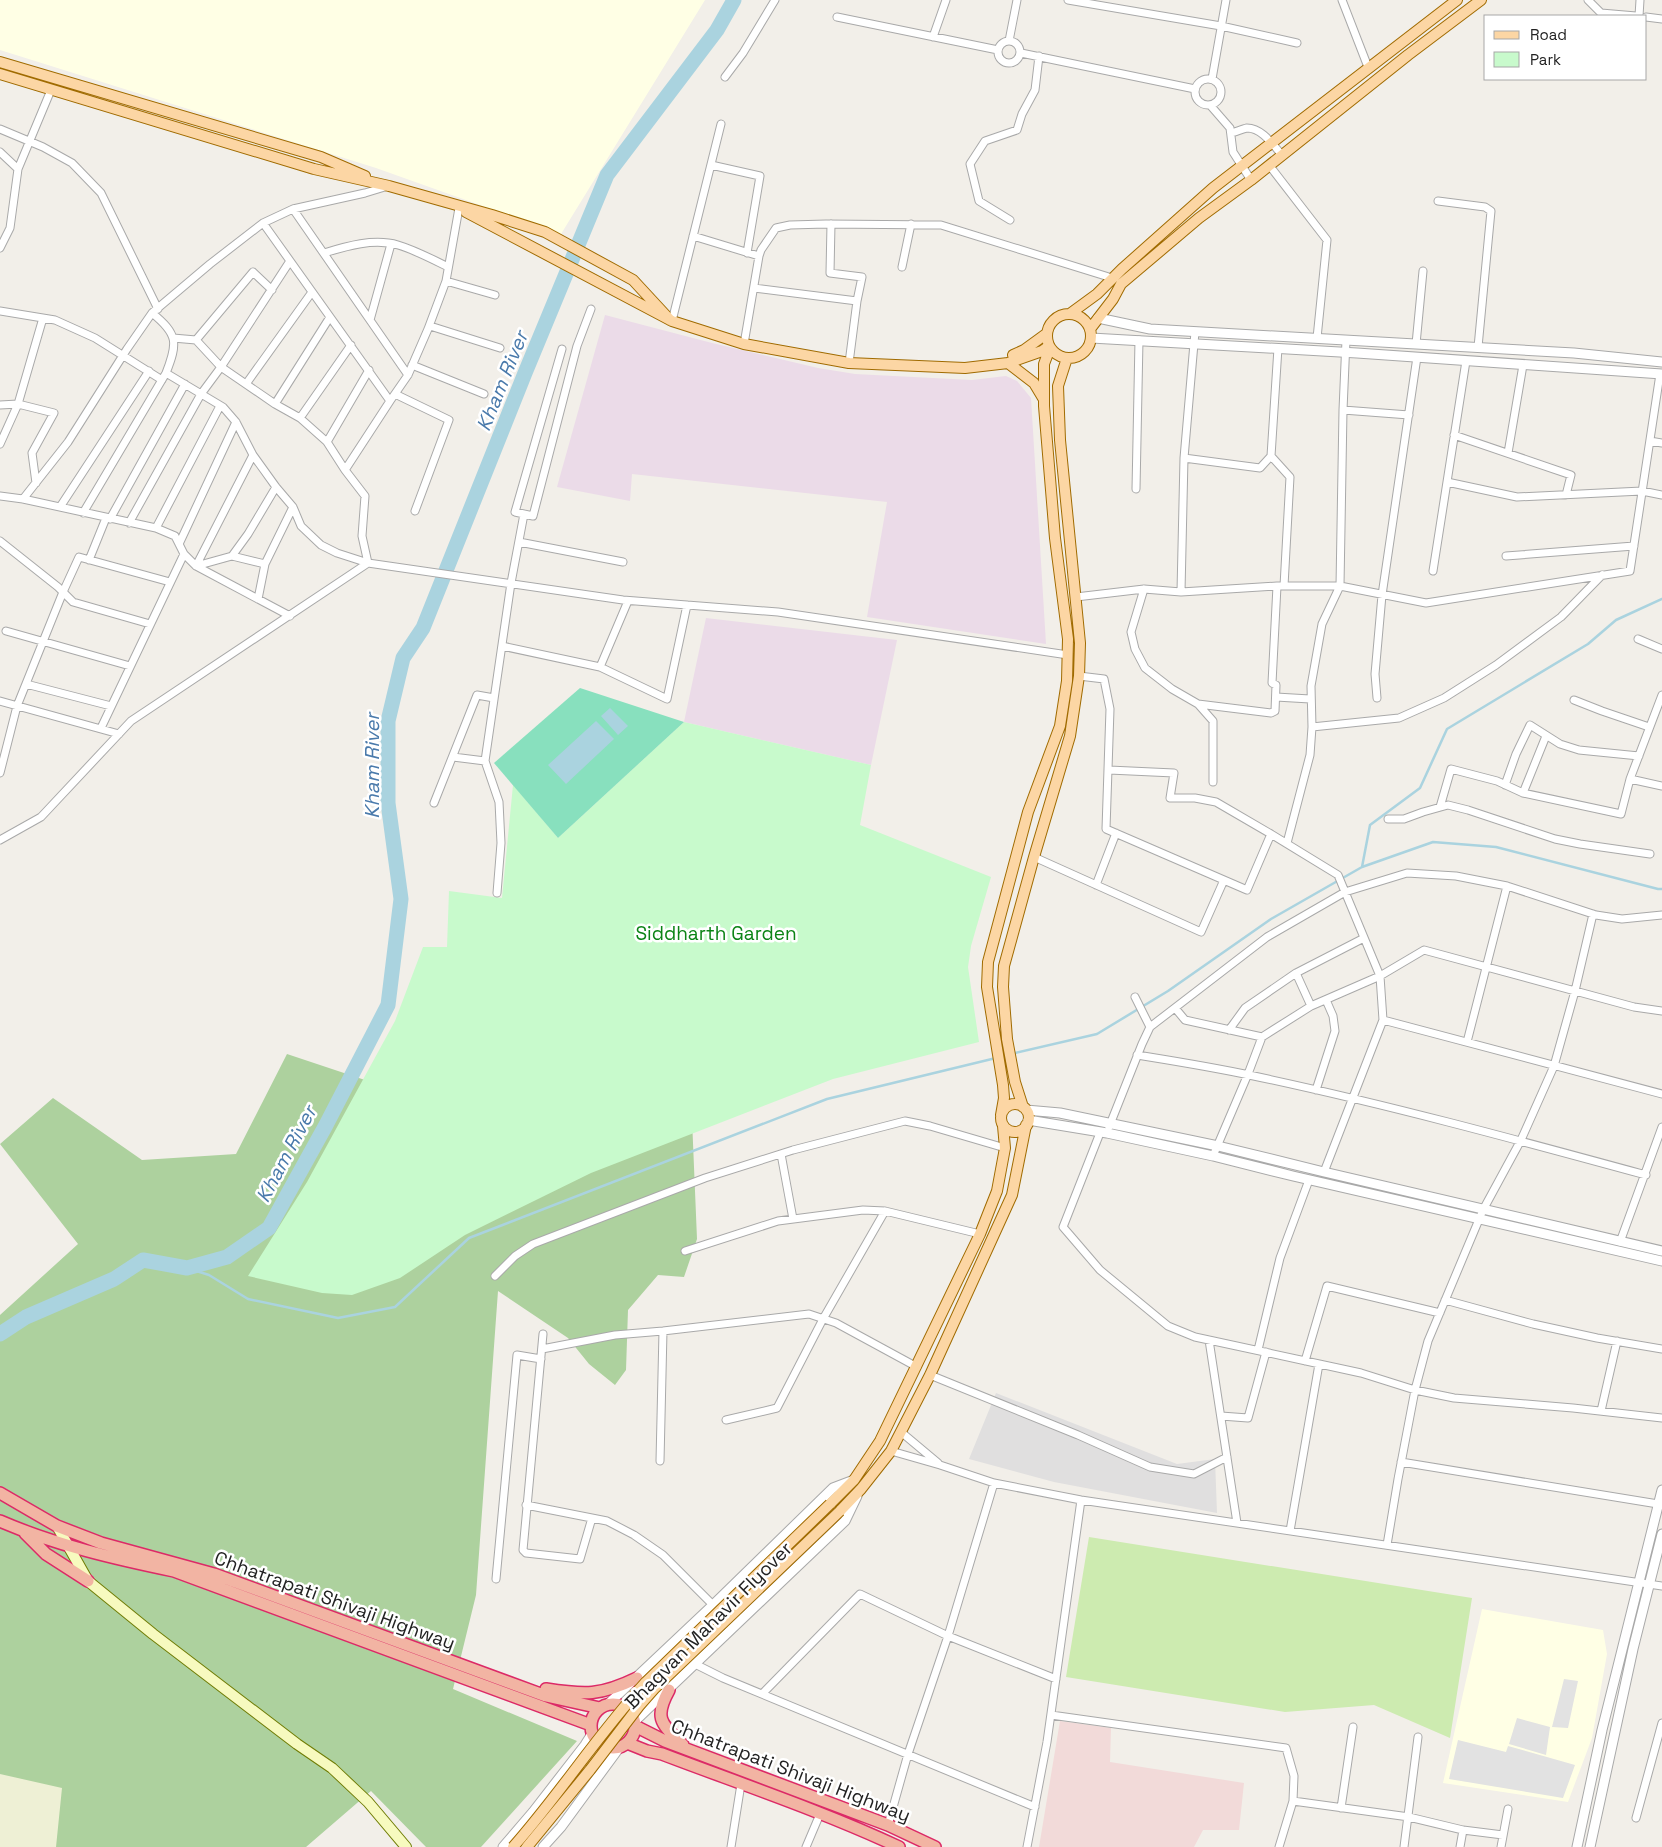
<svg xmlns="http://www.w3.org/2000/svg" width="1662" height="1847" viewBox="0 0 1662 1847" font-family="'Space Grotesk',sans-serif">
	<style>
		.residential { fill: #e0dfdf }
		.commercial { fill: #f2dad9 }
		.industrial { fill: #ebdbe8 }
		.education { fill: #ffffe5 }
		.farmland { fill: #eef0d5 }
		.grass { fill: #cdebb0 }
		.forest { fill: #add19e }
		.park { fill: #c8facc }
		.pitch { fill: #88e0be }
		.parking { fill: #e2e2e2 }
		.water { fill: #aad3df }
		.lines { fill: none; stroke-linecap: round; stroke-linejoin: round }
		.stream { stroke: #aad3df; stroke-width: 2.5 }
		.river { stroke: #aad3df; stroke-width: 15 }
		.minor-casing { stroke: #a9a9a9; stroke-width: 9 }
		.tertiary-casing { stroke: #a9a9a9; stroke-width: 11 }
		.secondary-casing { stroke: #707d05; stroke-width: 12 }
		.primary-casing { stroke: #a06b00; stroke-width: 12 }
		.trunk-casing { stroke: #dc2a67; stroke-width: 14 }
		.minor { stroke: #fff; stroke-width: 7 }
		.tertiary { stroke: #fff; stroke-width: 9 }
		.secondary { stroke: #f7fabf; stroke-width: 10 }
		.primary { stroke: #fcd6a4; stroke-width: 10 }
		.trunk { stroke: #f2b4a3; stroke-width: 11 }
		.primary-bridge-casing { stroke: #a06b00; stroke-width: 12; stroke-linecap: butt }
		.primary-bridge { stroke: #fcd6a4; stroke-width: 10 }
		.labels { text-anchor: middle; stroke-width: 5; stroke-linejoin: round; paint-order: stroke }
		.park-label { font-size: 19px; fill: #0c8416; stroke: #fff }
		.street-label { font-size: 19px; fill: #222; stroke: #fff }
		.water-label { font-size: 20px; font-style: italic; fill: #4a7aab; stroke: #fff }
	</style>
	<rect width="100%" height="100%" fill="#f2efe9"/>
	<path class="residential" d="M996 1393 1177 1464 1215 1459 1217 1513 1054 1482 969 1459Z"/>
	<path class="commercial" d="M1060 1721 1111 1728 1110 1762 1244 1783 1239 1830H1203L1194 1847H1039Z"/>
	<path class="industrial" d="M605 315 712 343 818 368 855 374 972 380 1006 376 1017 381 1031 398 1046 644 867 617 887 502 632 474 630 501 557 487Z
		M706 618 897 640 871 765 684 722Z"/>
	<path class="education" d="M0 0H705L561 234 376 168 0 50Z
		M1482 1609 1603 1630 1607 1654 1592 1738 1568 1802 1443 1783Z"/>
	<path class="farmland" d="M0 1762 77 1786 79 1847H0Z"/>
	<path class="grass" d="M1089 1537 1472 1598 1450 1738 1374 1705 1285 1712 1066 1677Z"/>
	<path class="forest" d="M287 1054 371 1082 692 1119 697 1239 684 1277 658 1275 628 1310 626 1370 615 1385 589 1364 568 1338 498 1291 476 1595 453 1689 577 1741 481 1847H426L371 1791 306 1847H56L62 1788 0 1774V1315L78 1244 0 1144 53 1098 142 1160 236 1154Z"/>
	<path class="park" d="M684 722 871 765 860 825 991 877 971 946 968 967 979 1042 833 1079 591 1173 465 1235 400 1278 352 1295 322 1293 248 1276 307 1182 395 1021 423 947H447L449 891 502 898 513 785 558 838Z"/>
	<path class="pitch" d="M580 688 684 722 558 838 494 763Z"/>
	<path class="parking" d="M1564 1679 1578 1681 1568 1728 1552 1727Z
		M1517 1718 1550 1727 1546 1755 1509 1744Z
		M1458 1740 1506 1752 1508 1746 1575 1765 1563 1798 1449 1779Z"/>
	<path class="water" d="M610 708 628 726 618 735 601 716Z
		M596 721 614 739 566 784 548 765Z"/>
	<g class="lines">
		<path class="stream" d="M1362 867 1433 842 1496 847 1658 889H1662
			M1011 1054 1097 1034 1168 991 1271 919 1362 867 1370 825 1420 788 1447 729 1588 644 1616 620 1662 599
			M187 1268 209 1275 248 1299 338 1318 395 1307 469 1238 827 1099 996 1058"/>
		<path class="river" d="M0 1334 26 1317 114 1279 143 1260 187 1268 227 1257 269 1228 326 1125 388 1005 401 899 388 803V721L403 658 423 628 525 373 607 175 717 30 734 0"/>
		<defs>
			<path id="minor" d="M1068 0 1221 26 1297 43
				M1342 0 1368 67
				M1588 0 1601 13 1636 16
				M1639 16 1640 0
				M837 17 998 50
				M1646 17 1662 19
				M933 37 946 0
				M998 52a11 11 0 1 1 22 0a11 11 0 1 1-22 0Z
				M1009 41 1017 0
				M1021 53 1195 89
				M725 77 743 53 775 0
				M1195 92a13 13 0 1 1 26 0a13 13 0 1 1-26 0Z
				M1212 79 1226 0
				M1210 105 1230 128 1233 152 1251 180
				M0 129 43 147 72 163 101 193 158 309
				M1231 133C1236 132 1242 129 1247 128 1262 128 1273 145 1282 155
				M0 152 18 169
				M711 165 760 176 747 253
				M1269 165 1327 240 1317 338
				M1438 201 1485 207 1491 211 1478 347
				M293 209 408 375
				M1010 220 979 201 970 164 985 141 1017 130 1022 114 1035 90 1039 56
				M263 223 390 401 345 470 365 496 362 536 368 563
				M831 224 830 273 862 277 857 301
				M693 236 759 256 761 250 776 228 790 225 826 224 941 225 1112 278
				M0 248 10 228 18 169 51 90
				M324 253C347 246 374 238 398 245 415 250 432 259 448 267
				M902 267 911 224
				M446 281 495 295
				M754 288 857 301 849 363
				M0 311 55 320 95 338 162 380
				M370 320 391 244
				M672 321 721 124
				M430 326 500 348
				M173 338 196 340 221 367 275 404 300 418 327 442 345 470
				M196 340 253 272 272 290
				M744 344 759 256
				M1416 344 1423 271
				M562 349 515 512 533 516 577 346 591 309
				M412 365 484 394
				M166 373 223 407 236 422 253 455 276 487 293 507 265 564 258 599
				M246 384 312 292
				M395 394 449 420 415 511
				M390 401 408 375 428 329 446 281 459 208
				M275 404 330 317
				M0 405 18 404 54 413 32 453 36 483
				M1343 410 1409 415
				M300 418 351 345
				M1454 435 1571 475 1566 495
				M1650 441 1662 443
				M327 442 369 370
				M0 444 18 404 43 318
				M1508 453 1523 365
				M1271 456 1290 477 1284 586
				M1184 458 1260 468 1271 456 1278 348
				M1447 482 1517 497 1642 491 1662 495
				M1136 489 1139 340
				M0 496 23 499 156 528 175 536 184 554 196 566 290 616
				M23 499 68 442 127 349 152 313 210 264 263 223 293 209 365 193 388 186
				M60 507 149 371
				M293 507 301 526 321 545 337 553 368 563
				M83 513 166 373C178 343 178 334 152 313
				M110 519 185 384
				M129 523 201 394 221 367 290 261
				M156 528 220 406
				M0 541 58 587 73 602 150 624
				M519 542 623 562
				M179 544 236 422
				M232 556 265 564
				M1506 556 1634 546
				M89 560 106 518
				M196 566 253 455
				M196 566 232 556 248 534 276 487
				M1433 571 1466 361
				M1144 589 1131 632 1135 649 1145 668 1172 689 1198 704 1213 721V782
				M1181 592 1184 458 1195 332
				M1076 597 1144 589 1181 592 1277 586H1340L1426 603 1630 571 1660 374
				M6 631 130 666
				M1638 639 1662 649
				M502 646 600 667 628 601
				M600 667 667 699 687 605
				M1079 676 1104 679 1110 709 1106 829 1247 890 1271 834 1338 875 1380 976 1383 1020 1324 1172
				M26 684 111 706
				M1276 697 1310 699
				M1377 698 1375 674 1382 595 1417 357
				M1574 700 1602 711 1649 727
				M0 701 119 734
				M1198 704 1271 713 1275 711 1276 685 1272 683 1277 586
				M1312 727 1399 718 1444 698 1496 665 1561 617 1602 575
				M101 728 184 554
				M453 757 485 761
				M1109 770 1174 773 1170 798H1195L1216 802 1271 834
				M0 773 17 706 63 592 79 557 170 582
				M1630 779 1662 786
				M1505 785 1516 754 1530 725 1560 744 1579 750 1639 756
				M1523 793 1546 736
				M434 803 477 695 494 698
				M1440 807 1451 769 1497 781 1523 793 1621 814 1630 779 1662 695
				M1388 819H1404L1423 812 1448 805 1468 810 1555 839 1580 844 1650 854
				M0 840 41 817 131 721 368 563 623 600 778 612 1068 655
				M1287 843 1310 755 1312 727 1311 686 1322 624 1340 586 1343 410 1346 340
				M1034 857 1201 932 1224 880
				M1096 885 1116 833
				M497 893 501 843 499 802 485 761 511 583 524 514
				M1296 973 1311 1006
				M1135 997 1150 1027
				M1175 1008 1185 1020 1262 1037
				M1383 1020 1662 1094
				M1229 1030 1245 1008 1296 973 1364 938
				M1467 1042 1507 886
				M1137 1055C1174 1061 1212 1067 1249 1075 1382 1103 1514 1139 1646 1175
				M1316 1090 1335 1031 1333 1016 1326 1000
				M1109 1127 1142 1044 1150 1027 1267 937 1345 892 1407 873 1456 876 1507 886 1596 915 1622 919 1662 915
				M1100 1133 1063 1227 1100 1270 1168 1326 1195 1337 1361 1373 1415 1390 1454 1398 1573 1408 1662 1418
				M781 1154 793 1219
				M1213 1156 1248 1074 1262 1037 1311 1006 1380 976 1424 950 1634 1007 1662 1011
				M1620 1242 1662 1127
				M685 1251 778 1221 863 1210 885 1211 980 1234
				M495 1276 515 1256 533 1244 705 1178 793 1150 905 1121 930 1126 1005 1148
				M1445 1300 1533 1324 1597 1338 1662 1349
				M543 1334 523 1550 526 1553 580 1559 592 1518
				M1209 1340 1237 1523
				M542 1349 615 1335 663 1331 809 1314 836 1323 917 1367
				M1258 1350 1280 1258 1309 1180
				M1305 1361 1327 1286 1440 1313
				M930 1375 1078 1435 1150 1467 1194 1474 1227 1457
				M1601 1411 1617 1341
				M1221 1416 1248 1418 1266 1352
				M726 1420 777 1408 823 1319 885 1211
				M901 1432 938 1463
				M891 1451 940 1465 994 1483 1081 1500 1662 1586
				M660 1461 663 1331
				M1401 1462 1658 1504
				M526 1505 607 1521 634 1535 663 1555 713 1605
				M1290 1531 1319 1364
				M1387 1545 1398 1479 1415 1390 1428 1341 1483 1210 1521 1140 1554 1066 1575 991 1593 914
				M496 1579 517 1355 541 1359
				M695 1664 723 1678 1035 1807
				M763 1693 860 1594 948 1636 1056 1679
				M1051 1715 1286 1748 1294 1776 1293 1801 1279 1847
				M1293 1801 1409 1817 1463 1830
				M1341 1808 1353 1727
				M1636 1818 1662 1723
				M888 1825 908 1754 948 1636 994 1483
				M731 1847 741 1784
				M806 1847 820 1814
				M1027 1847 1047 1742 1081 1500
				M1404 1847 1418 1737
				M1460 1847 1463 1830 1503 1835
				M1501 1847 1508 1809"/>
			<path id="tertiary" d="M1098 318 1150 329 1574 353 1662 362
				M1091 338 1357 353 1662 374
				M1026 1110 1060 1113 1218 1146 1324 1172 1662 1251
				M1028 1120 1107 1133 1213 1156 1293 1176 1662 1261
				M607 1705 713 1605 833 1488 854 1480
				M635 1721 845 1521 857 1496
				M503 1847 533 1812 585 1745 592 1734
				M543 1847 561 1827 619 1748
				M1577 1847 1602 1730 1662 1490
				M1590 1847 1633 1649 1662 1534"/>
			<path id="secondary" d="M57 1526 88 1581 153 1634 297 1744 332 1768 368 1802 406 1847"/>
			<path id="primary" d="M0 62 321 157 365 176
				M0 74 314 169 389 186 492 215 545 232 633 280 670 320
				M466 212 672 321 744 344 849 363 965 368 1008 363 1042 351 1049 346
				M1071 313 1097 294 1122 269 1213 188 1457 0
				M1047 336a22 22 0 1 1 44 0a22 22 0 1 1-44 0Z
				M1090 329 1113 299 1121 284 1199 218 1251 180 1408 55 1481 0
				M1013 355 1024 350 1046 334
				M1008 363 1034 383 1043 398
				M1001 1118a14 14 0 1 1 28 0a14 14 0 1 1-28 0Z
				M1023 1107 1015 1082 1007 1039 1003 987 1004 966 1034 857 1070 736 1079 676 1080 643 1060 440 1058 386 1067 358
				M1001 1115 1004 1098 1003 1085 987 987 988 962 1028 812 1060 726 1067 681 1068 639 1055 538 1044 406V364L1050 348
				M830 1504 854 1480 880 1441 980 1234 997 1191 1005 1148 1003 1126
				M840 1511 861 1489 891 1451 930 1375 1012 1195 1026 1125"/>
			<path id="trunk" d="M0 1493 57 1526 101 1543 214 1574 546 1696 600 1708
				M0 1521C55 1545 116 1559 174 1571L591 1725
				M25 1533 46 1554 88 1581
				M546 1689C585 1695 600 1696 637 1678
				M669 1690C653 1719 662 1724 683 1745
				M591 1726a22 22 0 1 1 44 0a22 22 0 1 1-44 0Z
				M635 1726 665 1741 888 1825 935 1847
				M627 1743 647 1751 662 1754C741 1784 822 1811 899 1847"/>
		</defs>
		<use href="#minor" class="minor-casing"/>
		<use href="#tertiary" class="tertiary-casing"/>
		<use href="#secondary" class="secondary-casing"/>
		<use href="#primary" class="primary-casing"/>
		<use href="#trunk" class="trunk-casing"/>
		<use href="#minor" class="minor"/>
		<use href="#tertiary" class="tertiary"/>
		<use href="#secondary" class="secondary"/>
		<use href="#primary" class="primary"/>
		<use href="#trunk" class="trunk"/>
		<defs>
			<path id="primary-bridge" d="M513 1847C560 1794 598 1734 646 1682L830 1504
				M527 1847 590 1770 639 1706 654 1689 840 1511"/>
		</defs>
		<use href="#primary-bridge" class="primary-bridge-casing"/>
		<use href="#primary-bridge" class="primary-bridge"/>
	</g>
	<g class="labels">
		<g class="park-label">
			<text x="716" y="940">Siddharth Garden</text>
		</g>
		<g class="street-label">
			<text transform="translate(335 1600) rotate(20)" y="7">Chhatrapati Shivaji Highway</text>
			<text transform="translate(708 1625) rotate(-45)" y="7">Bhagvan Mahavir Flyover</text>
			<text transform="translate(791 1770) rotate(21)" y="7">Chhatrapati Shivaji Highway</text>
		</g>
		<g class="water-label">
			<text transform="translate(502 381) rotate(-68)" y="7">Kham River</text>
			<text transform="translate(372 766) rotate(-90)" y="7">Kham River</text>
			<text transform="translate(286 1154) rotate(-62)" y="7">Kham River</text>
		</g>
	</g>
	<rect x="1484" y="15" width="162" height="65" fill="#ffffff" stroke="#a7a7a7"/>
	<rect x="1494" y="31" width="25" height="8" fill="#fcd6a4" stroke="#a7a7a7"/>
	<text x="1530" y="40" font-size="15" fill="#222222">Road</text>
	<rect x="1494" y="52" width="25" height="15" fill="#c8facc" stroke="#a7a7a7"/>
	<text x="1530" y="65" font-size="15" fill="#222222">Park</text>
</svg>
